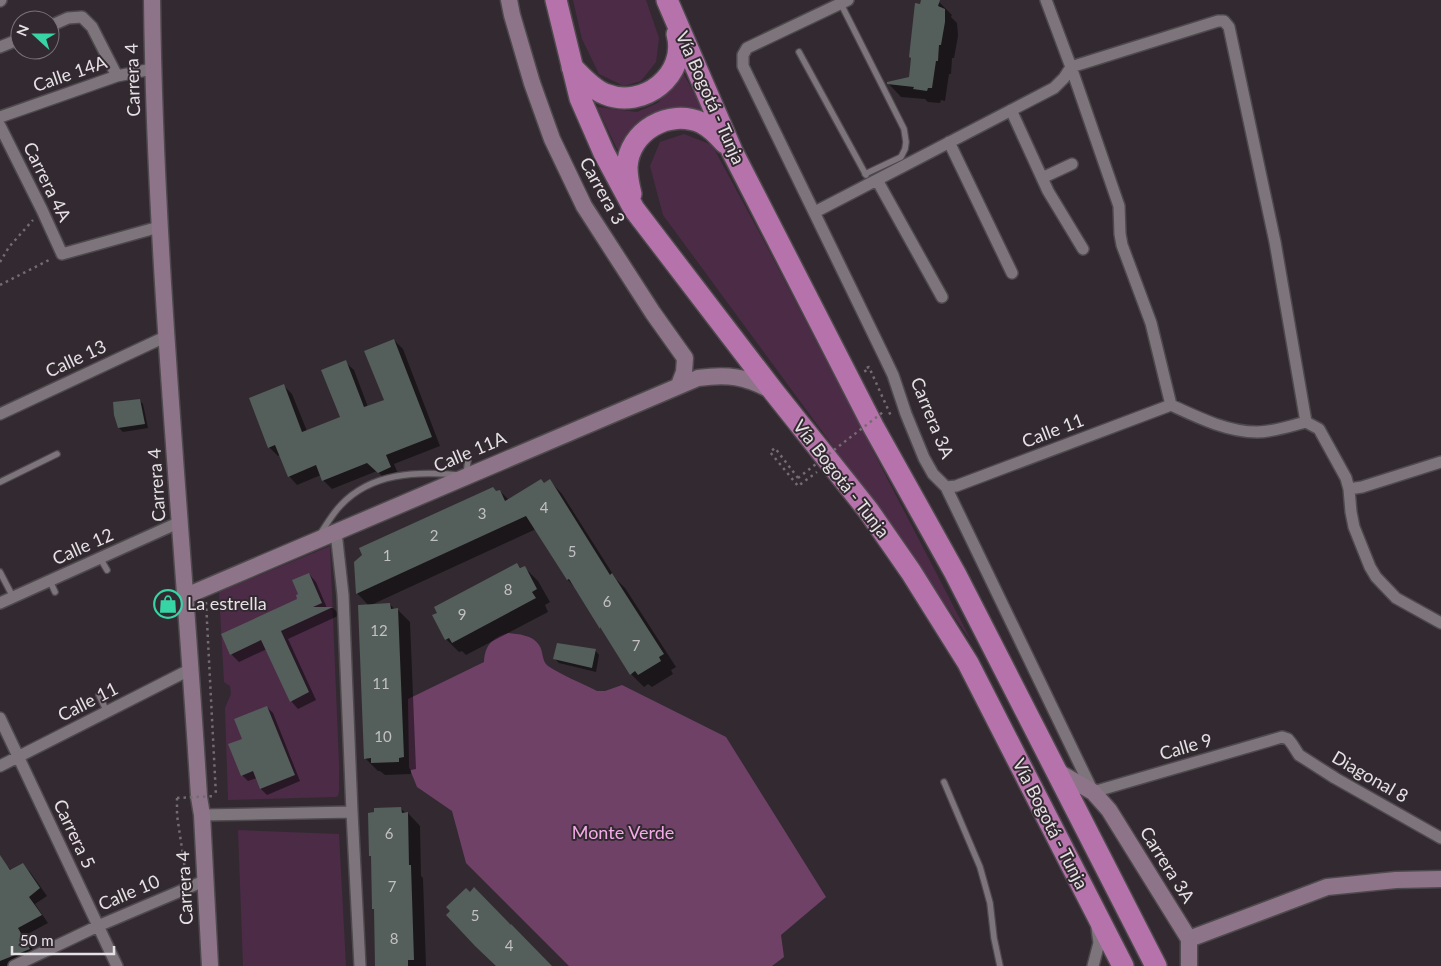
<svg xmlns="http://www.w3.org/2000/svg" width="1441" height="966" viewBox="0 0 1441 966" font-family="Lato,sans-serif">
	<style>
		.green { fill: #4c2b47 }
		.forest { fill: #6f4167 }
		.shadow { fill: #0007 }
		.building { fill: #545e5a }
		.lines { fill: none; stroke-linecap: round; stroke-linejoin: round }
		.lane-casing { stroke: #4e494d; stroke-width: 8 }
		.street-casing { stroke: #4e494d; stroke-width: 14 }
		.secondary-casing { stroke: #4e494d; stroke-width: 19 }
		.highway-casing { stroke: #4e494d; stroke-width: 24 }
		.path { stroke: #736c71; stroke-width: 2.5; stroke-dasharray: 2.5 4; stroke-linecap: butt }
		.lane { stroke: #7d757b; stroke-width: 5.5 }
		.street { stroke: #7d757b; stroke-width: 11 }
		.secondary { stroke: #8e7489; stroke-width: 16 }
		.highway { stroke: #b673ab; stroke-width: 21 }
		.path-bridge { stroke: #736c71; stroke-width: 2.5; stroke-dasharray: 2.5 4; stroke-linecap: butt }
		.labels { text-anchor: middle; stroke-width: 4; stroke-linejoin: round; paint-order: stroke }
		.number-label { font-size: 15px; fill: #c2c0c2 }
		.street-label { font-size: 18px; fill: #e6e1e5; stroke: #322a30 }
		.poi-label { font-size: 18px; fill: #e6e1e5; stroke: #322a30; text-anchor: start }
		.park-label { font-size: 18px; fill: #f5abe7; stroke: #322a30 }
	</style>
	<rect width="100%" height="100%" fill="#322a30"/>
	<path class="green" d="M573 0H646L659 38 656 62 641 81 624 86 599 74 582 39Z
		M683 73 706 114 687 106 651 118 629 132 621 157 597 107 637 112 658 103Z
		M684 134 712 145 766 245 972 642 827 438 663 215 650 166 660 142Z
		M330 546 339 764V791L338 796 335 797 228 800 225 708 231 694 230 686 224 682 219 592Z
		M238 830 339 834 346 966H243Z"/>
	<path class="forest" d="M508 633C518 634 533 635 539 645 544 652 541 660 548 666 561 675 582 683 597 691H605L622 685 726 737 826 897 781 935 784 957 772 966H569L466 863 452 811 417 787 409 767 408 699 484 662C485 645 492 638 508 633Z"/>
	<path class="shadow" d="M922 0H932L939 2 952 15 951 17 957 23 958 36 954 58H952L951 74H949L945 101 941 100 940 103 928 102 925 99 901 97 888 83 910 78Z
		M394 340 403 349 440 446 394 464 399 476 387 481 377 471 332 489 323 480 321 475 297 485 289 476 280 455 278 456 269 447 284 386 292 394 307 431 341 418 345 362 354 370 368 407 385 400Z
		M139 400 143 404 148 428 123 432 119 428Z
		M550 481 562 494 616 579 625 588 676 667 671 670 673 674 652 687 648 684 644 687 631 674 605 633 575 588 568 580 536 529 371 605 390 604 395 610H398L410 622 416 769 411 770V774L385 775 380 771H378L365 758 369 606 357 593 497 492 500 491 509 500Z
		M517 564 522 569 525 568 538 581 550 602 545 605 548 612 466 655 462 651 459 652 446 639Z
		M309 574 316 582 327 608H333L340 615 288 639 316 700 298 709 291 701 267 649 239 662 231 654 299 599Z
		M595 650 599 655 596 672 559 663 555 659Z
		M267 707 273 713 300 781 267 795 261 789 257 778 248 781 242 775Z
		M401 809 406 813H408L420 826 421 876 423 878 426 966H376Z
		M5 864 12 871 22 864 30 872 47 896 35 904 48 923 24 936 37 956 14 966H0V867Z"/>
	<path class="building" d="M921 0H940L938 6 945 9V22L941 45H939L938 61H936L932 88H928L927 91 913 89 914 87 887 84V82L909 77 911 58 909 57 915 3 920 4Z
		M394 339 432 437 386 455 391 467 378 473 367 463 322 481 316 465 288 477 275 445 268 448 249 398 284 384 302 432 340 417 321 370 346 360 364 407 384 400 364 351Z
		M140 399 145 424 118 428 114 415 113 402Z
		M541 479 544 483 550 479 610 575 612 573 664 654 659 657 661 661 638 675 635 671 630 675 600 627V629L569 579 567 580 526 516 356 594 354 562 362 555 359 548 493 487 496 491 500 490 505 501Z
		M517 563 520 568 525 566 537 589 532 592 536 598 452 643 449 638 445 640 432 615 437 613 434 607Z
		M309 573 322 603 313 607H333L281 631 309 692 290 702 261 640 230 655 221 634 297 599 296 595 298 594 292 580Z
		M390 603 391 609 398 608 404 757 399 758V762L371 763V758L364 759 358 605Z
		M557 643 596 649 592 668 553 659Z
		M267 706 295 775 260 789 253 771 241 776 228 744 242 739 234 719Z
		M401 807 402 813 408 812 409 865H411L414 960H408V966H375L374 909H372L371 856H369L368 813 374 812V808Z
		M0 855 10 870 23 863 40 888 29 897 42 915 18 928 30 949 0 961Z
		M474 887 511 925V924L552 966H496L475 946 446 915 450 911 446 907 466 888 470 892Z"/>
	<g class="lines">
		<defs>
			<path id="lane" d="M841 4 904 129 906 142 905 149 901 157 865 174
				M799 52 866 175
				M466 475 468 460
				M0 482 57 454
				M320 534C327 524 333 513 341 505 371 473 416 471 458 475
				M100 558 107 570
				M0 572 13 597
				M50 581 55 592
				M99 695 107 712
				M944 782 980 867 990 903 994 938 1000 966"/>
			<path id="street" d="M848 0 747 48 743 55V66L882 352 893 375 906 414 924 458 933 474 946 487 1093 792 1282 737 1288 739 1292 744 1299 755 1335 778 1441 838
				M1046 0 1071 67 1119 206 1120 234 1122 245 1151 323 1171 405
				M0 1 1 0
				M50 26 68 18 82 17 92 27 117 76
				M0 47 20 39
				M1011 110 1048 191 1083 249
				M0 117 117 76 152 69
				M0 126 42 210 62 254 159 227
				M949 142 1012 273
				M1042 178 1072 164
				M877 180 942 297
				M815 212 1054 88 1064 78 1071 67 1218 21H1224L1229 27 1275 242 1306 422
				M1171 405C1197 417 1227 432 1257 432 1273 432 1290 426 1306 422L1319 429 1346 478 1349 489 1351 512 1354 527 1370 567 1376 577 1396 598 1441 623
				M0 414 167 336
				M946 487 956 486 1171 405
				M1349 489 1362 487 1441 462
				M336 532 343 595 352 812 360 966
				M0 603 180 522
				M0 718 117 966
				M0 766 191 669
				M202 815 352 812
				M14 966 98 926 204 881
				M1093 966 1099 943 1097 928"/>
			<path id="secondary" d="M152 0C155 266 183 531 199 797L202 815 210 966
				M509 0 512 15 532 83 552 139 584 206 653 313 685 358 684 372 679 385
				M186 596 698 378C728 374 745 376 772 391
				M1055 770 1093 792 1109 810 1189 939V966
				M1189 939 1327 887 1396 880 1441 879"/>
			<path id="highway" d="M556 0 580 98 604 153 634 209 774 392 868 510 911 572 968 663 1123 966
				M667 0 732 151 873 426 955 573 1156 966
				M572 67C582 77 592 89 605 94 643 110 688 75 677 34
				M631 194C629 186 627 175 627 167 629 131 669 108 702 123 710 127 719 136 725 143"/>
		</defs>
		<use href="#lane" class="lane-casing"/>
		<use href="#street" class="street-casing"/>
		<use href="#secondary" class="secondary-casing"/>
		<use href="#highway" class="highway-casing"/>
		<path class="path" d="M0 262 9 247 33 220
			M0 285 51 259
			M866 372 864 369 869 367 891 416
			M798 478 775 448 770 452 798 486 817 472
			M206 602 216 796
			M177 798V815L186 876"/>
		<use href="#lane" class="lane"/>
		<use href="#street" class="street"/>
		<use href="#secondary" class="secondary"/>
		<use href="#highway" class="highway"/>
		<path class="path-bridge" d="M798 478 883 412
			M177 798 216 796"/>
	</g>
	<defs>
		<symbol id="shop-ring" viewBox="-11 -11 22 22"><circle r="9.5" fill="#322a30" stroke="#37d4a6" stroke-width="1.5"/><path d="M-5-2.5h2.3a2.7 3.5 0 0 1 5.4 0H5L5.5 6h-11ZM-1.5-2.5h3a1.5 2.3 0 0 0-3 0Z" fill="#37d4a6"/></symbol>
	</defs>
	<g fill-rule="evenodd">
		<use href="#shop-ring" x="152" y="588" width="32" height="32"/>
	</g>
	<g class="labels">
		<g class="number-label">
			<text x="544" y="513">4</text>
			<text x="482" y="519">3</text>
			<text x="434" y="541">2</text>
			<text x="572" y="557">5</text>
			<text x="387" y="561">1</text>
			<text x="508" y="595">8</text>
			<text x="607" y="607">6</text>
			<text x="462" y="620">9</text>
			<text x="379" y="636">12</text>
			<text x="636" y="651">7</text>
			<text x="381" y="689">11</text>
			<text x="383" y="742">10</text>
			<text x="389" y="839">6</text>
			<text x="392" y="892">7</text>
			<text x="475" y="921">5</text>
			<text x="394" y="944">8</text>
			<text x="509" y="951">4</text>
		</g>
		<g class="street-label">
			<text transform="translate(70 74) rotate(-19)" y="6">Calle 14A</text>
			<text transform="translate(133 80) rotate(-92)" y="6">Carrera 4</text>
			<text transform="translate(710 98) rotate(66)" y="6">Vía Bogotá - Tunja</text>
			<text transform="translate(47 182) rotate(64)" y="6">Carrera 4A</text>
			<text transform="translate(602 191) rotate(61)" y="6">Carrera 3</text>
			<text transform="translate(76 359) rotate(-25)" y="6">Calle 13</text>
			<text transform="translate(932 418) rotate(68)" y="6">Carrera 3A</text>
			<text transform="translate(1053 431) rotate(-21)" y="6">Calle 11</text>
			<text transform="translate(470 452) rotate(-23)" y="6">Calle 11A</text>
			<text transform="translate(841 479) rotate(52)" y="6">Vía Bogotá - Tunja</text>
			<text transform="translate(157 485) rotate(-94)" y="6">Carrera 4</text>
			<text transform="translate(83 547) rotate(-24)" y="6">Calle 12</text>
			<text transform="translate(88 702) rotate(-27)" y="6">Calle 11</text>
			<text transform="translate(1186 747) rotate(-16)" y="6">Calle 9</text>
			<text transform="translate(1370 777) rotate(30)" y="6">Diagonal 8</text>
			<text transform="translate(1050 824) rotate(63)" y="6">Vía Bogotá - Tunja</text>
			<text transform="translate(74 834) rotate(65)" y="6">Carrera 5</text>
			<text transform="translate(1167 865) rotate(58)" y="6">Carrera 3A</text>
			<text transform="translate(185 888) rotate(-93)" y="6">Carrera 4</text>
			<text transform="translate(129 893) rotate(-23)" y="6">Calle 10</text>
		</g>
		<g class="poi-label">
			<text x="187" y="610">La estrella</text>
		</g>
		<g class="park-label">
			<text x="623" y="839">Monte Verde</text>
		</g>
	</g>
	<g transform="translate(35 35) rotate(291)"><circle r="24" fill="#322a30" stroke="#7a7378"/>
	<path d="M0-4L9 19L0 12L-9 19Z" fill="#37d4a6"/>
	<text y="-8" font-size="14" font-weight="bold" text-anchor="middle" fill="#e6e1e5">N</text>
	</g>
	<path d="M12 946v8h102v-8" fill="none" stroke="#e6e1e5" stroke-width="2.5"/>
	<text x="20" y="946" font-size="15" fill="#e6e1e5" stroke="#322a30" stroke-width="4" paint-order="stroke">50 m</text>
</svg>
